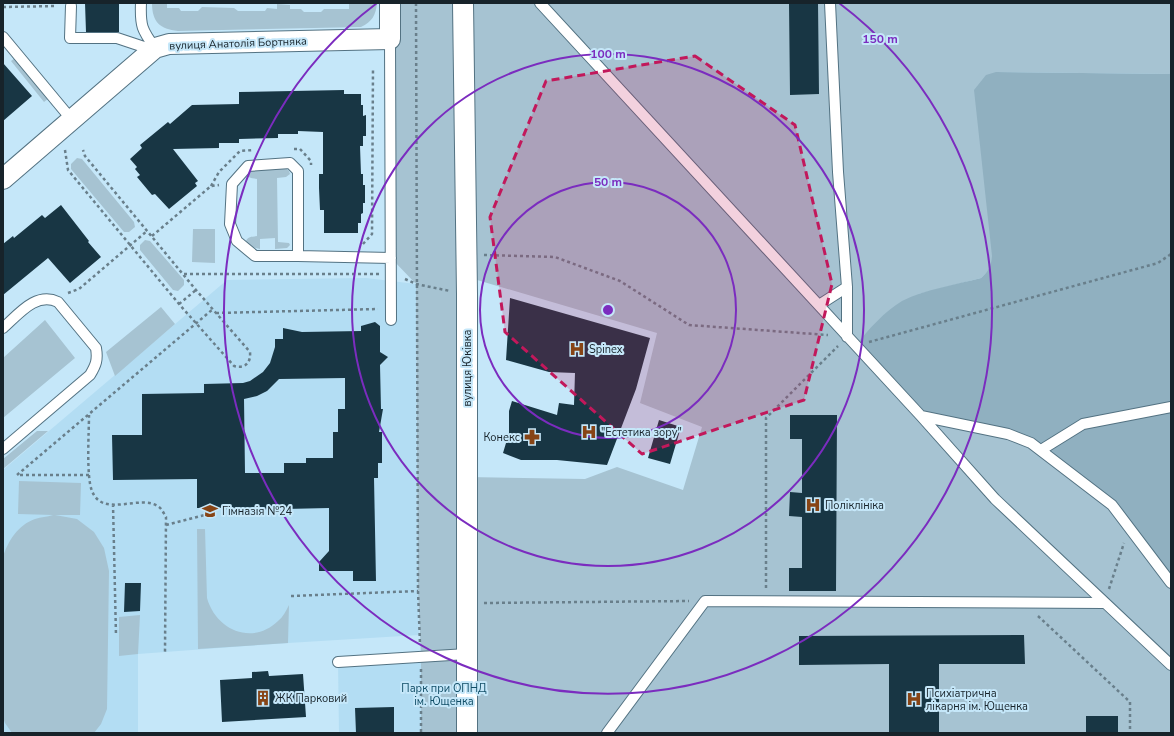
<svg xmlns="http://www.w3.org/2000/svg" width="1174" height="736" viewBox="0 0 1174 736" font-family="'Nunito Sans',sans-serif">
	<style>
		.built { fill: #b3ddf3 }
		.green { fill: #a6c3d2; fill-rule: evenodd }
		.forest { fill: #90b0c0 }
		.building { fill: #183644; fill-rule: evenodd }
		.lines { fill: none; stroke-linecap: round; stroke-linejoin: round }
		.service-casing { stroke: #537282; stroke-width: 12 }
		.minor-casing { stroke: #537282; stroke-width: 22 }
		.path { stroke: #697f8b; stroke-width: 2.5; stroke-dasharray: 3 3; stroke-linecap: butt }
		.service { stroke: #fff; stroke-width: 10 }
		.minor { stroke: #fff; stroke-width: 20 }
		.marked { fill: #c2185b; fill-opacity: 0.2; stroke: #c2185b; stroke-width: 3; stroke-dasharray: 8 5; stroke-linejoin: round }
		.ring { fill: none; stroke: #7b2cbf; stroke-width: 2 }
		.labels { text-anchor: middle; stroke-width: 4; stroke-linejoin: round; paint-order: stroke }
		.street-label { font-size: 11px; fill: #17232a; stroke: #c5e7f9 }
		.poi-label { font-size: 11px; fill: #17232a; stroke: #c5e7f9; text-anchor: start }
		.park-label { font-size: 11px; fill: #104d66; stroke: #c5e7f9 }
		.centre { fill: #7b2cbf; stroke: #c5e7f9; stroke-width: 2 }
		.ring-label { font-size: 12px; text-anchor: middle; font-weight: bold; fill: #7b2cbf; stroke: #c5e7f9; stroke-width: 4; stroke-linejoin: round; paint-order: stroke }
	</style>
	<rect width="100%" height="100%" fill="#c5e7f9"/>
	<path class="built" d="M366 278 416 284 418 591 419 635 288 643 138 654V733H3V470L227 280Z
		M421 656V733H339L338 662Z"/>
	<path class="green" d="M152 3H167V8H179L181 11H198L202 7 234 8 238 11H265L267 8 277 9V4L290 5V9H301L304 12H321L324 9H349V3H377C376 15 372 22 361 27L178 31C160 29 152 22 152 3Z
		M390 3H1171V74L996 72 992 264 989 271 981 278 919 294 1021 438 1103 498 1171 583V733H421V656L418 591 416 284 391 258ZM467 277 657 333 640 403 702 427 683 490 617 467 585 479 467 477Z
		M15 58 49 98 44 102 11 61Z
		M77 158 82 159 134 222 135 227 129 232H124L71 169V164Z
		M286 168 289 171 290 174 286 177 277 178 278 242 289 243 290 245 287 248 275 249V238L260 239V249C255 248 249 247 246 241 248 236 252 237 257 236V179L251 178 249 177V174L254 169Z
		M193 229H215V263L192 262Z
		M145 240 150 241 184 280V285L178 291 173 290 140 250V245Z
		M161 307 175 324 115 376 106 352Z
		M45 320 75 358 3 418V358Z
		M37 431H48L3 469V459Z
		M19 481 81 483 80 515H55L77 519 94 532 104 548 109 571 107 709 101 724 94 733H12L5 723 3 718V557C8 541 18 525 35 519 41 517 47 517 53 515L18 514Z
		M197 529H205L207 598C216 630 252 646 278 621 283 617 286 611 289 605L288 643 198 649Z
		M140 615 138 654 119 656V617Z"/>
	<path class="forest" d="M996 72 1171 74V583L1120 514 1031 443 921 416 856 345C868 330 885 311 902 301 926 289 955 285 981 278 989 271 991 267 992 256L974 90 986 75Z"/>
	<path class="building" d="M85 3H119V32H86Z
		M789 3H818L819 94 790 95Z
		M3 63 32 96 3 121Z
		M344 90V94H361V105H363V116L366 115V136H363V146H360L361 174H363V185H365V203H363V213L361 214V223H358V233H324V210H320L319 188V174H323V132L298 131V134H278V138L239 139V143H219V148L173 149 198 181 195 183 197 186 169 209 155 194 152 195 137 177 140 175 135 169 137 167 130 159 142 148 140 145 168 122 170 124 192 105 239 104V92Z
		M61 205 89 241 88 242 101 257 70 283 48 258 3 295V244L13 236 14 238 42 215 45 218Z
		M510 298 650 338 636 389 607 465 557 460H521L503 453 509 433V411L512 401 557 415 559 403 574 405 575 373 549 372 506 360Z
		M375 322 380 326V352L388 357 380 365 381 409H383L379 432H382V463H378V478H374L376 581H353V571H319V562L329 551V508L285 509 286 506 263 510V507L240 508 236 516 225 508H197V479L113 480 112 435H142V394L204 393V384L243 383 250 381 263 372 270 363 275 347V339H283V328L302 332 361 331V326ZM345 378V409H338V432H333V458H306V463H284V473H245L244 399 257 396 267 391 279 379Z
		M790 415H837L836 591H789V568H802V517L789 516 790 492 802 493V439H790Z
		M659 420 681 427 670 464 648 458Z
		M125 583H141L140 611 124 612Z
		M1024 635 1025 664H939V733H889V664L799 665V636Z
		M268 671 269 676 303 674 306 717 222 722 220 680 252 678V672Z
		M394 707V733H356L355 708Z
		M1086 716H1118V733H1086Z"/>
	<g class="lines">
		<defs>
			<path id="service" d="M141 3C140 26 142 30 155 48
				M540 3 921 416 995 499 1171 665
				M830 3 838 172 847 287V337
				M71 6 70 38H117L153 50
				M3 37 72 120
				M390 39 391 320
				M298 256H255L237 241 230 224 232 184 248 166 290 163 298 171V256L391 258
				M819 305 847 287
				M3 328C18 315 36 291 58 302L96 348C98 360 96 365 90 375L3 449
				M921 416 1008 434 1031 443 1112 505 1171 583
				M1041 450 1083 424 1171 407
				M338 662 467 654
				M607 733 705 601 1104 603"/>
			<path id="minor" d="M463 3 467 294V733
				M3 179 155 48 169 44 390 39V3"/>
		</defs>
		<use href="#service" class="service-casing"/>
		<use href="#minor" class="minor-casing"/>
		<path class="path" d="M416 3 418 591 420 644
			M3 7 57 6
			M294 149H300L311 161V165
			M65 150 68 170 179 304 234 366C245 369 251 363 250 352L196 290 85 156 83 150
			M211 186 219 172 240 151 253 150
			M152 236 211 186 219 185
			M363 244 372 234 373 68
			M484 255 555 257 620 281 689 325 828 335
			M184 274H379
			M405 279 416 284 450 291
			M68 293 79 289 147 231
			M179 304 196 290
			M216 313 378 309
			M869 342 1158 263 1171 254
			M89 415C89 433 86 476 92 491 103 519 141 493 159 507 162 509 164 514 166 517L165 652
			M89 475H17L213 309
			M113 504 116 636
			M166 525 205 515
			M766 588V418L838 346
			M1109 589 1124 543
			M291 596 418 591
			M484 603 689 601
			M1038 616 1130 702V733
			M421 669V733"/>
		<use href="#service" class="service"/>
		<use href="#minor" class="minor"/>
	</g>
	<path class="marked" d="M695 56 795 125 832 284 804 400 642 454 505 332 490 217 546 81Z"/>
	<g class="ring">
		<circle cx="608" cy="310" r="128"/>
		<circle cx="608" cy="310" r="256"/>
		<path d="M839 3A384 384 0 1 1 377 3"/>
	</g>
	<defs>
		<symbol id="hospital-bare" viewBox="-9 -9 18 18"><path d="M-5-5h3v3.5h4V-5h3V5h-3V1.5h-4V5h-3Z" fill="#874415" stroke="#c5e7f9" stroke-width="2.5" paint-order="stroke"/></symbol>
		<symbol id="pharmacy-bare" viewBox="-9 -9 18 18"><path d="M-2-6h4v4h4v4h-4v4h-4v-4h-4v-4h4Z" fill="#874415" stroke="#c5e7f9" stroke-width="2.5" paint-order="stroke"/></symbol>
		<symbol id="school-bare" viewBox="-9 -9 18 18"><path d="M0-5L7-2L0 1L-7-2ZM-4 1L0 2.5L4 1V4Q0 6-4 4Z" fill="#874415" stroke="#c5e7f9" stroke-width="2.5" paint-order="stroke"/></symbol>
		<symbol id="building-bare" viewBox="-9 -9 18 18"><path d="M-4-6H4V6H1V3H-1V6H-4ZM-2.5-4.3h1.7v1.8h-1.7ZM.8-4.3h1.7v1.8H.8ZM-2.5-1h1.7V.8h-1.7ZM.8-1h1.7V.8H.8Z" fill="#874415" stroke="#c5e7f9" stroke-width="2.5" paint-order="stroke"/></symbol>
	</defs>
	<g fill-rule="evenodd">
		<use href="#hospital-bare" x="566" y="338" width="22" height="22"/>
		<use href="#hospital-bare" x="578" y="421" width="22" height="22"/>
		<use href="#pharmacy-bare" x="521" y="426" width="22" height="22"/>
		<use href="#hospital-bare" x="802" y="494" width="22" height="22"/>
		<use href="#school-bare" x="199" y="500" width="22" height="22"/>
		<use href="#building-bare" x="252" y="687" width="22" height="22"/>
		<use href="#hospital-bare" x="903" y="688" width="22" height="22"/>
	</g>
	<g class="labels">
		<g class="street-label">
			<text transform="translate(238 43) rotate(-2)" y="4">вулиця Анатолія Бортняка</text>
			<text transform="translate(467 368) rotate(-90)" y="4">вулиця Юківка</text>
		</g>
		<g class="poi-label">
			<text x="589" y="353">Spinex</text>
			<text x="601" y="436">"Естетика зору"</text>
			<text x="520" y="441" text-anchor="end">Конекс</text>
			<text x="825" y="509">Поліклініка</text>
			<text x="222" y="515">Гімназія №24</text>
			<text x="926" y="697">Психіатрична<tspan x="926" dy="13">лікарня ім. Ющенка</tspan></text>
			<text x="275" y="702">ЖК Парковий</text>
		</g>
		<g class="park-label">
			<text x="444" y="692">Парк при ОПНД<tspan x="444" dy="13">ім. Ющенка</tspan></text>
		</g>
	</g>
	<circle cx="608" cy="310" r="6" class="centre"/>
	<g class="ring-label">
		<text x="880" y="43">150 m</text>
		<text x="608" y="58">100 m</text>
		<text x="608" y="186">50 m</text>
	</g>
	<rect width="1174" height="736" fill="none" stroke="#17232a" stroke-width="8"/>
</svg>
